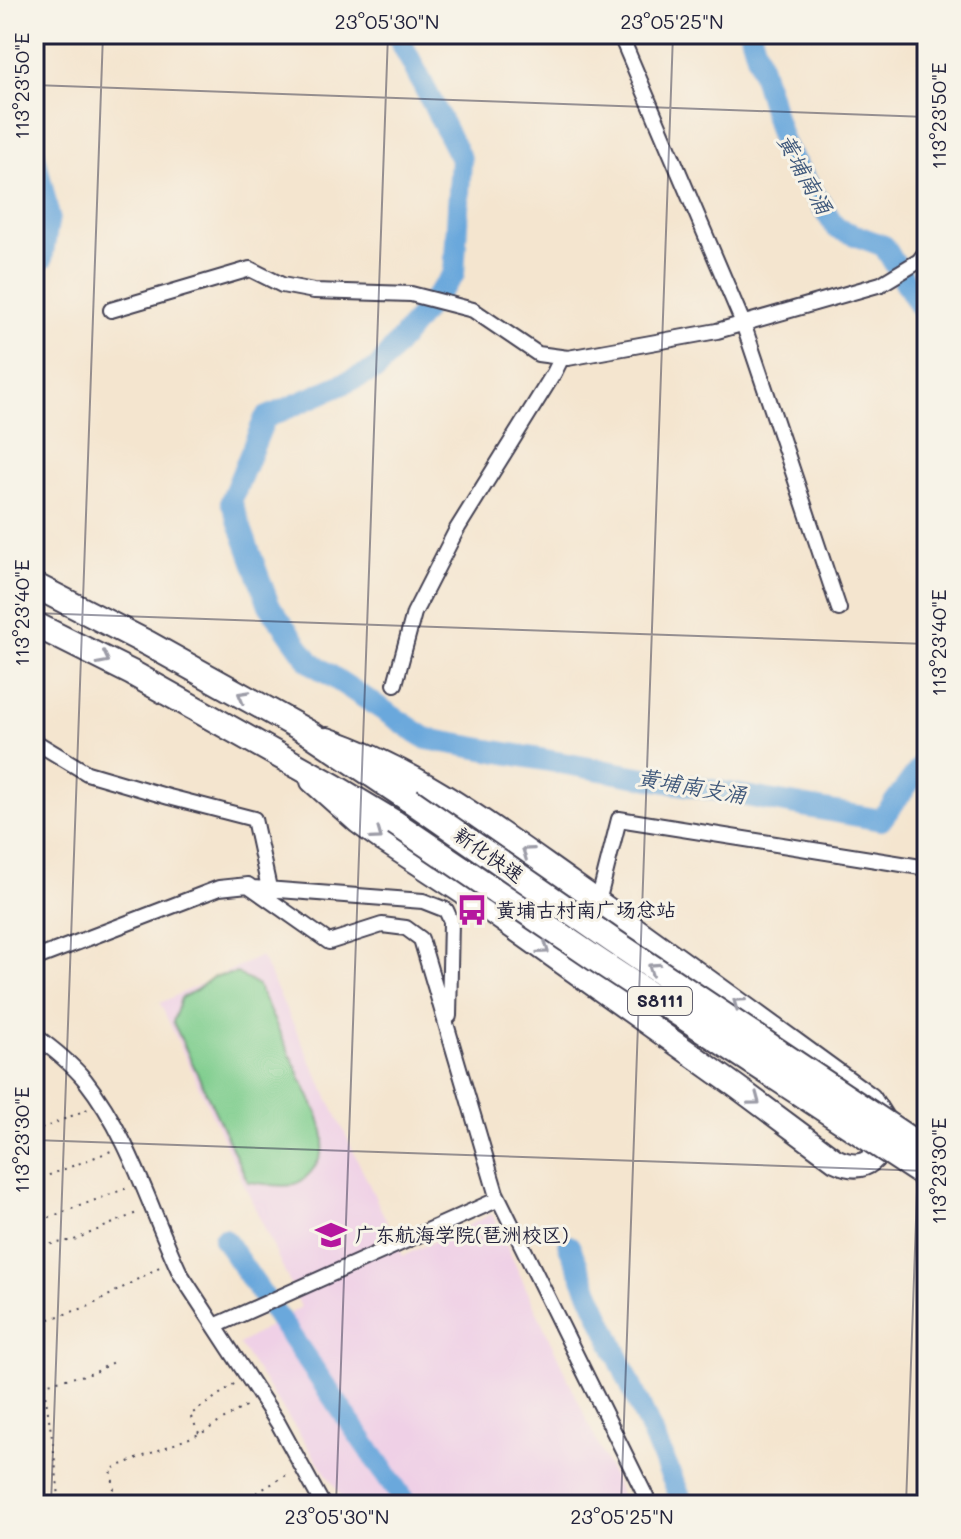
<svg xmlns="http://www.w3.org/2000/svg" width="961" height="1539" viewBox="0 0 961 1539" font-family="Mali,'LXGW WenKai TC',sans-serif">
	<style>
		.built { fill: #efd0e6 }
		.green { fill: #7ecd8d; stroke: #507864; stroke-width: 2 }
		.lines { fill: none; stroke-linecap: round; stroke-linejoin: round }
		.river { stroke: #6aa8dc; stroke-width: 22 }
		.minor-casing { stroke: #423f51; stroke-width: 18 }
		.trunk-casing { stroke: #423f51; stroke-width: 26 }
		.motorway-casing { stroke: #423f51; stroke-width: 28 }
		.path { stroke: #423f51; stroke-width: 2; stroke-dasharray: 2 6; stroke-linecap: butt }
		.minor { stroke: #fff; stroke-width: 14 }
		.trunk { stroke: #fff; stroke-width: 22 }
		.motorway { stroke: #fff; stroke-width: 24 }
		.motorway-bridge-casing { stroke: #423f51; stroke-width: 28; stroke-linecap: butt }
		.motorway-bridge { stroke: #fff; stroke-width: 24 }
		.oneway { stroke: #9c9ca7 }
		.ticks { fill: none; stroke: #22223b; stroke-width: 2; stroke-opacity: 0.45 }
		.labels { text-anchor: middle; stroke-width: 6; stroke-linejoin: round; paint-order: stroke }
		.shield { fill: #f7f3e8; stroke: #62616f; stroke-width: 2 }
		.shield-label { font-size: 18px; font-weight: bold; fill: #22223b }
		.street-label { font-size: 20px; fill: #22223b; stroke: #f7f3e8 }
		.poi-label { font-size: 20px; fill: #22223b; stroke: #f7f3e8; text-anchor: start }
		.water-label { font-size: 22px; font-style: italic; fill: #3f587b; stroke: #f7f3e8 }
		.neatline { fill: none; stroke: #22223b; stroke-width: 3 }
		.ticks-label { font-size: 20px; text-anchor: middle; fill: #22223b }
	</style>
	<rect width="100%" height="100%" fill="#f7f3e8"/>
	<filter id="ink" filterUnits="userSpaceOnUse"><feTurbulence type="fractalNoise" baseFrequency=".0125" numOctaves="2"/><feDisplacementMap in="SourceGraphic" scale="16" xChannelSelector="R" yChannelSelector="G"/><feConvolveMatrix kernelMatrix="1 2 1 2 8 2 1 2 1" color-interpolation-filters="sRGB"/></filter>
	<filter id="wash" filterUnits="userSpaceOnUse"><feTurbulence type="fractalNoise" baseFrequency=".006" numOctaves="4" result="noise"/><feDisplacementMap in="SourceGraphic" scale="32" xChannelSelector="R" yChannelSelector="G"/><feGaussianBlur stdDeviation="1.8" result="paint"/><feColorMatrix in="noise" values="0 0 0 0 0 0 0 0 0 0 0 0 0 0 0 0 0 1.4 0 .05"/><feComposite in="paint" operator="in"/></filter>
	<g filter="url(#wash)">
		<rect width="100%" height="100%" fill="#f4e5cf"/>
		<path class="built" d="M261 956 403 1256 492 1214 626 1505H347L239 1344 301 1307 160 1003Z"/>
		<path class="green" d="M237 973 258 986 319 1117C321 1125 325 1134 324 1142 322 1159 310 1180 292 1185 279 1188 262 1183 248 1182L173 1022 181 998 196 990 213 977Z"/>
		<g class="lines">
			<path class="river" d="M397 34 461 159 454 274 377 369 265 418 231 501 269 605 310 662 427 739 881 820 927 759
				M751 34 783 144 836 228 884 246 927 318
				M34 152 49 216 42 259 34 262
				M224 1239 407 1505
				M569 1246 684 1505"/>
		</g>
	</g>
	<g filter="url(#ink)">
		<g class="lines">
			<defs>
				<path id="minor" d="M620 34 743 323 839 609
					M111 310 250 269 282 285 314 291 411 294 473 310 538 354 568 358 717 331 881 284 919 261 927 250
					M395 684 414 613 457 529 554 373 562 357
					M34 741 87 773 169 797 254 819 269 888
					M253 888 423 901 446 910 451 921 449 1016
					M598 902 619 819 927 868
					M34 959 219 888 248 885 329 942 382 925 406 928 421 939 496 1193 650 1505
					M34 1035C52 1048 70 1062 85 1080 130 1137 149 1207 180 1273L278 1423 323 1505
					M215 1326 499 1199"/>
				<path id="trunk" d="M312 781 358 822 384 841 480 904 737 1087 835 1160C868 1176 881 1155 887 1126L870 1099C771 1027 673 955 573 884 495 829 418 770 327 739"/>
				<path id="motorway" d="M34 585 149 644 311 734 410 800
					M34 624 132 673 335 787 395 823"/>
			</defs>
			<use href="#minor" class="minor-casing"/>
			<use href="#trunk" class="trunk-casing"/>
			<use href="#motorway" class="motorway-casing"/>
			<path class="path" d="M34 1132 88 1109
				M34 1181 111 1151
				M34 1223 130 1187
				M34 1242V1256
				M35 1247 74 1240 139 1212
				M34 1324 53 1444 60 1505
				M34 1324 90 1306 163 1265
				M34 1386 94 1373 113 1362
				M199 1433 190 1415 237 1382
				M109 1505 114 1488 111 1469 202 1433 250 1403
				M236 1505 290 1473"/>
			<use href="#minor" class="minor"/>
			<use href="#trunk" class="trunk"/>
			<use href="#motorway" class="motorway"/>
			<defs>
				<path id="motorway-bridge" d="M410 800 613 941 927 1151
					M395 823 600 962 927 1177"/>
			</defs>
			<use href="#motorway-bridge" class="motorway-bridge-casing"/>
			<use href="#motorway-bridge" class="motorway-bridge"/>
		</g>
		<defs><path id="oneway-chevron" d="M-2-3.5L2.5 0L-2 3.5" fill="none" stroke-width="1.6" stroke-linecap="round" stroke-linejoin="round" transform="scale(2)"/></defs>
		<g class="oneway">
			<use href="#oneway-chevron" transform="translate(104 659) rotate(27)"/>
			<use href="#oneway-chevron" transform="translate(243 696) rotate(-151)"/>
			<use href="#oneway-chevron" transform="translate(377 835) rotate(36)"/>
			<use href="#oneway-chevron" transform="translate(527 852) rotate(-145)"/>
			<use href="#oneway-chevron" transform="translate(544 949) rotate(35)"/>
			<use href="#oneway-chevron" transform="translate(653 968) rotate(-146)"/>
			<use href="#oneway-chevron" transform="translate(738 1003) rotate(-144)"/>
			<use href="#oneway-chevron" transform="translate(755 1100) rotate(37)"/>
		</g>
	</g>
	<path class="ticks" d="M34 85 927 117M34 613 927 644M34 1140 927 1171M51 1505 103 34M336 1505 388 34M621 1505 673 34M906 1505 927 908"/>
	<defs>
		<symbol id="bus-bare" viewBox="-9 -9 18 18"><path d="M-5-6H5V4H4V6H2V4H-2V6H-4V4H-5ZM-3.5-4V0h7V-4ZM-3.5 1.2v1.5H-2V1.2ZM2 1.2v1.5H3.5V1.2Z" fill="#b5179e" stroke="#f7f3e8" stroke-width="2.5" paint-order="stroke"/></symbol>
		<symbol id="university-bare" viewBox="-9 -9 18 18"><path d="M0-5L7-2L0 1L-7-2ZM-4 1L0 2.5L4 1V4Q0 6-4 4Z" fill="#b5179e" stroke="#f7f3e8" stroke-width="2.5" paint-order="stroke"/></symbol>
	</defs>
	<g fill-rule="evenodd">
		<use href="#bus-bare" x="450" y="888" width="44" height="44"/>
		<use href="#university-bare" x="309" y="1213" width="44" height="44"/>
	</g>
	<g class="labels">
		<rect class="shield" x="628" y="987" width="64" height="28" rx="6"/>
		<g class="shield-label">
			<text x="660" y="1007">S8111</text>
		</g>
		<g class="street-label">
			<text transform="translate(489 855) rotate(35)" y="7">新化快速</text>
		</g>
		<g class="poi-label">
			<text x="496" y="917">黄埔古村南广场总站</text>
			<text x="355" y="1242">广东航海学院(琶洲校区)</text>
		</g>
		<g class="water-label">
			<text transform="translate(805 174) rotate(61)" y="8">黄埔南涌</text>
			<text transform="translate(692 786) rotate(10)" y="8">黄埔南支涌</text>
		</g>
	</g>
	<rect width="961" height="1539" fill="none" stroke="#f7f3e8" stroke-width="88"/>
	<rect x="44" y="44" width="873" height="1451" class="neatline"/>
	<g class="ticks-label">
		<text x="387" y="29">23°05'30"N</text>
		<text x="672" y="29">23°05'25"N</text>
		<text transform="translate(22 86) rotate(-90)" y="7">113°23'50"E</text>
		<text transform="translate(939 116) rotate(-90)" y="7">113°23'50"E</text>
		<text transform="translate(22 613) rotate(-90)" y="7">113°23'40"E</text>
		<text transform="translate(939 643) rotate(-90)" y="7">113°23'40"E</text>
		<text transform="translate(22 1140) rotate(-90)" y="7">113°23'30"E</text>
		<text transform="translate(939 1171) rotate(-90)" y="7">113°23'30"E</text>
		<text x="337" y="1524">23°05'30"N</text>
		<text x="622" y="1524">23°05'25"N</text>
	</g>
</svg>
